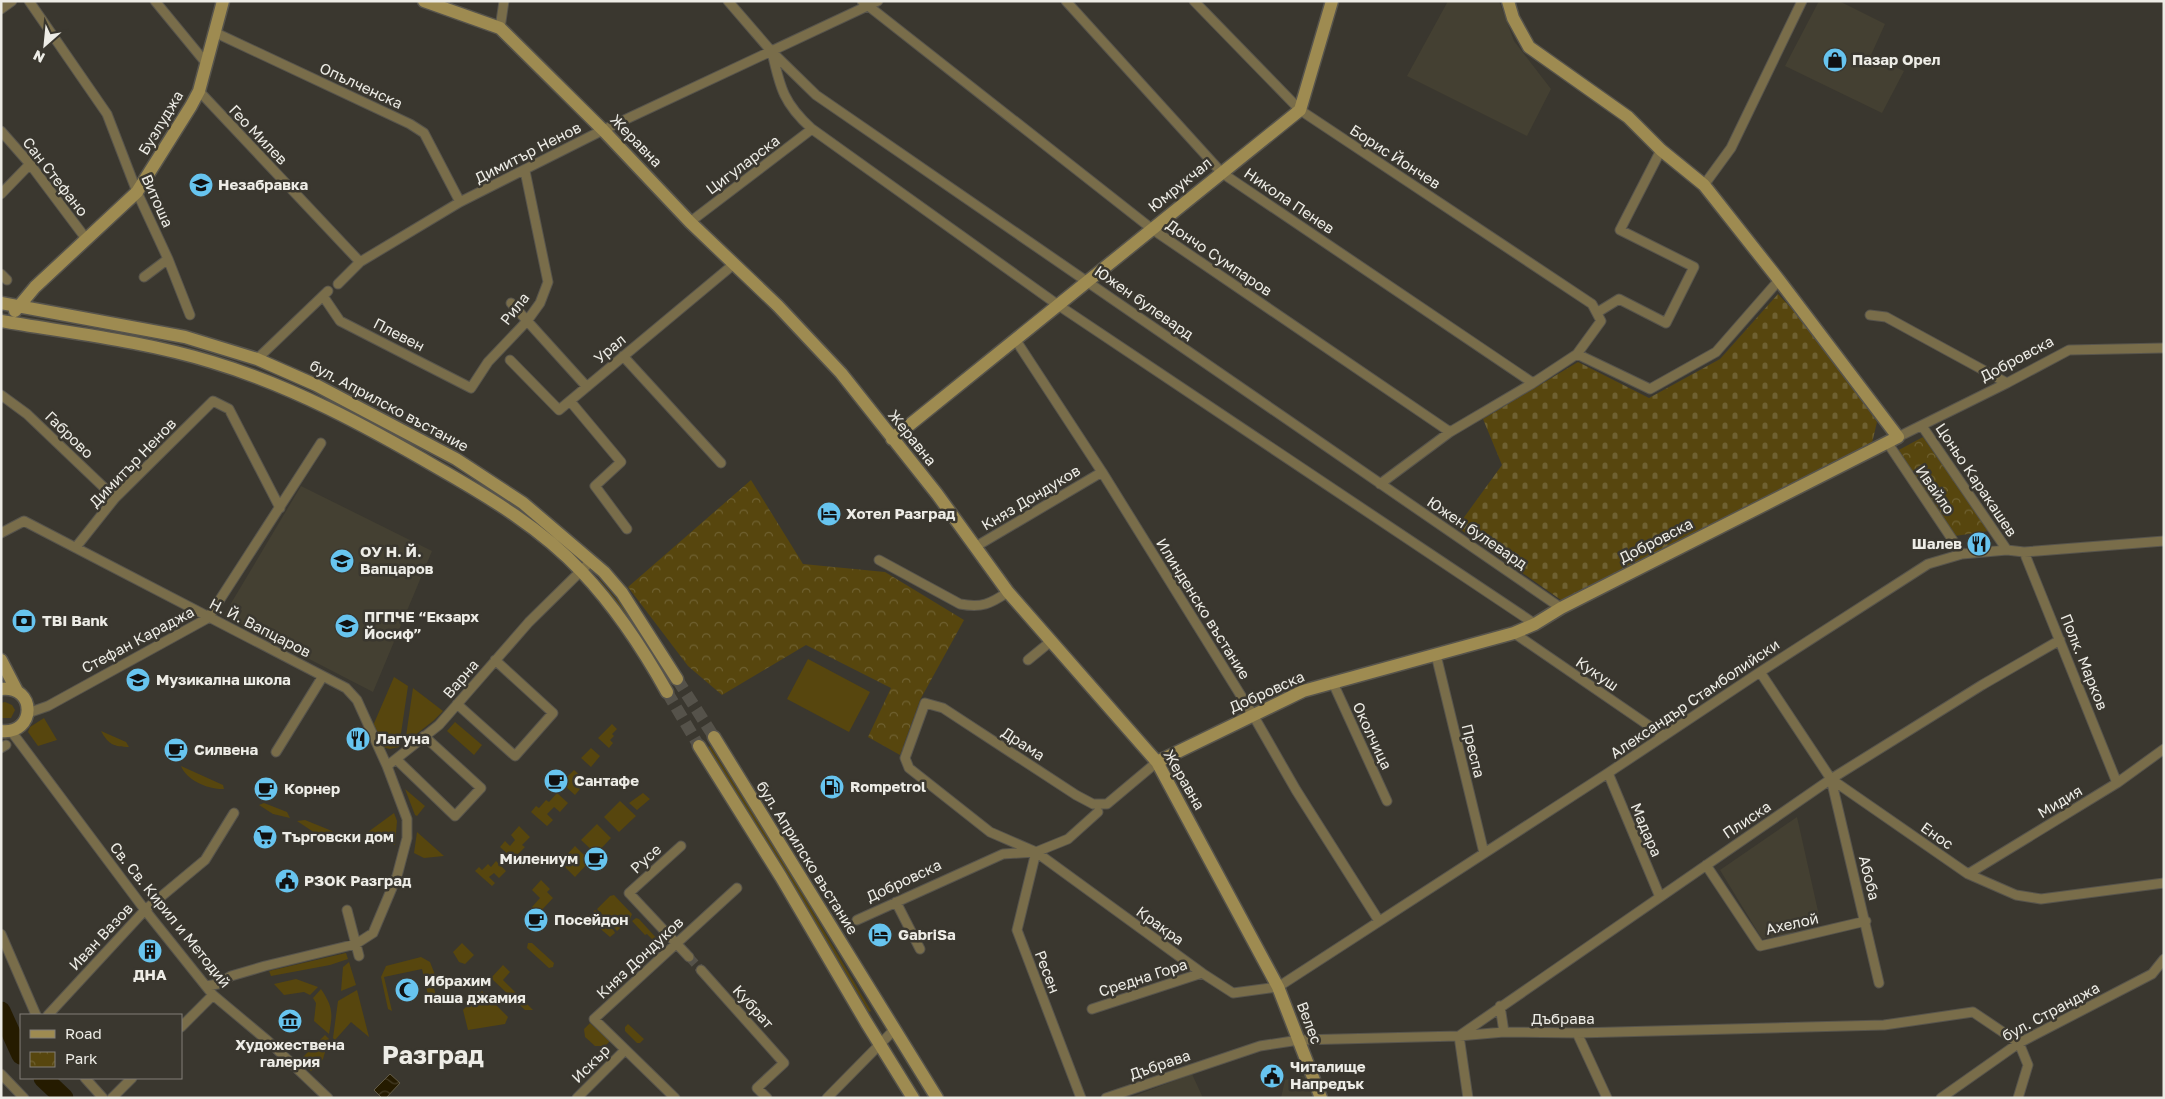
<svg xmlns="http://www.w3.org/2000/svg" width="2165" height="1099" viewBox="0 0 2165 1099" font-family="'Golos Text',sans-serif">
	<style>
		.built { fill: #444032 }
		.green { fill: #57460e }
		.cemetery { fill: url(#cemetery-stones) }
		.park { fill: url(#park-crowns) }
		.water { fill: url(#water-waves); stroke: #615a45 }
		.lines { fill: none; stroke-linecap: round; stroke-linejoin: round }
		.river { stroke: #251b00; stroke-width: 19 }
		.street-tunnel { stroke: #55524a; stroke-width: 9; stroke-dasharray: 9 4.5; stroke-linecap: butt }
		.secondary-tunnel { stroke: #55524a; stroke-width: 12; stroke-dasharray: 12 6; stroke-linecap: butt }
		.street-casing { stroke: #57544c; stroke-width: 11 }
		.secondary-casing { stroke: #57544c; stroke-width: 15 }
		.street { stroke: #796d4a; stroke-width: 9 }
		.secondary { stroke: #9e8b51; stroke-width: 12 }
		.labels { text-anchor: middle; stroke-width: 5; stroke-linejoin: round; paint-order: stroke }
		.poi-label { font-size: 15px; font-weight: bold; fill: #edece6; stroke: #3a372f; text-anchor: start }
		.street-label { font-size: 15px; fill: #edece6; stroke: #3a372f }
		.town-label { font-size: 25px; font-weight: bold; fill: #edece6; stroke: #3a372f }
	</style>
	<defs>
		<pattern id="cemetery-stones" width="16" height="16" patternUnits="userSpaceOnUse" patternTransform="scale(1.25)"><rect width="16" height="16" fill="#57460e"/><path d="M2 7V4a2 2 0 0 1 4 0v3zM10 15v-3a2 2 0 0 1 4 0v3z" fill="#6f6131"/></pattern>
		<pattern id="park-crowns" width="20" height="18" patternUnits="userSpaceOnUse" patternTransform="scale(1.25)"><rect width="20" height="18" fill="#57460e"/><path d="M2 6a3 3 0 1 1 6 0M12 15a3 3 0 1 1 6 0" fill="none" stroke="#6f6131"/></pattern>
		<pattern id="water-waves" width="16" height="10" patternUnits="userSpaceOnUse" patternTransform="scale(1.25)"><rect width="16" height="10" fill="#251b00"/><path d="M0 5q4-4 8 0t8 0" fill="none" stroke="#453c25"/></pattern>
	</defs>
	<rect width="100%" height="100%" fill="#3a372f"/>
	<path class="built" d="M1448 1H1499L1514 41 1551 89 1527 136 1407 76Z
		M1819 1H1839L1885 24 1871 55 1904 71 1882 113 1785 66Z
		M301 486 432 551 373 692 224 615Z
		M1797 817 1820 920 1787 935 1762 939 1720 870Z
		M1192 1074 1203 1098H1129Z
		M1306 1075 1314 1098H1281L1285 1080Z"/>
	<path class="green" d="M600 580 627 612 673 680 669 685 596 582Z
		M808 659 870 692 849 732 787 699Z
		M394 677 408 686 399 747 390 749 381 747 372 728Z
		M413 688 443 711 433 721 405 743Z
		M5 702 12 705 15 710 11 718H1V703Z
		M44 718 57 740 38 746 28 732 30 727Z
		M455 722 482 745 474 755 447 731Z
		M612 724 617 729 612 734 614 736 610 740 613 743 609 748 598 738Z
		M101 731 126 742 129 747C114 747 108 744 101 731Z
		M710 746 788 870 871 1011 869 1012 785 871 708 747Z
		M591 748 600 756 591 767 581 758Z
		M181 766 223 785 224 789C209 790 186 780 181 766Z
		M574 770 583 778 576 785 580 789 575 795 557 779 562 773 567 777Z
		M405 789 425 806 417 816 415 815Z
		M557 793 568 803 560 812 554 807 547 814 553 820 547 826 531 812 536 806 539 808 546 800 549 802Z
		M643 793 650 799 637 810 629 803Z
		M620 801 636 816 619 832 604 817Z
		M264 803 287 812 290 818 273 814 259 805Z
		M394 813 397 821 395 845 368 832Z
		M305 820 332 831 336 837 315 833 297 821Z
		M597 824 611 838 596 854 581 840Z
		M519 826 530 837 522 845 525 847 518 854 519 856 515 861 500 847 505 841 510 846 515 840 511 835Z
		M417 832 444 856 424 858 414 853Z
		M575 846 590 861 575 877 560 862Z
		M496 861 506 871 499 878 494 873 489 877 495 883 492 886 475 871 479 867 482 870 488 864 491 867Z
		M541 880 550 889 547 892 553 898 539 913 532 907 540 898 532 890Z
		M614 895 632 914 630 919 617 931 597 909 610 896Z
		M595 910 614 931 615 933 610 937 590 920V916Z
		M636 918 639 919 659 941 660 944 658 945 647 934 645 935 632 921Z
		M462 943 474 955 465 964 459 962 453 952Z
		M528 943H532L554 963 553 967 549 968 527 948Z
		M346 953 348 959 330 965 271 976 269 971Z
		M421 957 430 962 437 980 434 988 437 1000 432 1001 428 995 422 969 384 977 392 1011 388 1009 381 977 386 966Z
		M349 962 356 985 341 991 343 967Z
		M503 965 510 972 503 980 533 1010H525L491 978Z
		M296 979 318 987 310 995 304 992 284 995 274 984Z
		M321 989C333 1007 333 1013 329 1034L314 1021 316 1003 313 998Z
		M357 990 369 1037 351 1022 335 1040 333 1038 338 1001Z
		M482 991 508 1017 505 1024 468 1030 463 1010Z
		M590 1023 610 1041 605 1046H595L585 1037 584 1029Z
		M628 1024 644 1039 640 1043H637L625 1031V1027Z
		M325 1035 329 1039 323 1059 311 1071 300 1060Z"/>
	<path class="cemetery" d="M1778 294 1817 336 1877 422 1872 443 1561 600 1457 527 1502 465 1483 419 1578 362 1649 398 1720 359Z"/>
	<path class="park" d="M1923 437 1989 531 1955 536 1895 452Z
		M751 480 803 564 885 572 964 620 920 700 900 755 868 737 891 688 806 645 722 695 688 666 628 587Z"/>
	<path class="water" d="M390 1074 400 1083 386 1098H382L374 1090Z"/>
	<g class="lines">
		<path class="river" d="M1 1011 21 1055
			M43 1078 64 1098"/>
		<path class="street-tunnel" d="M689 957 701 970"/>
		<path class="secondary-tunnel" d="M677 679 714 737
			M667 692 699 746"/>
		<defs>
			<path id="street" d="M29 1 107 114 137 192 168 259 190 315
				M155 1 206 63
				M728 1 772 52 816 95 1561 608
				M862 1 1152 229 1450 432
				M1066 1 1222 173 1533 383
				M1194 1 1300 110 1592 304 1601 321 1577 354 1533 383 1450 432 1380 484
				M1 9 12 1
				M500 28 504 1
				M214 32 410 124 424 133 460 202
				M772 52C780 88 784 104 812 129L1058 305 1535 624
				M199 91 360 262
				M1 131 30 164 87 240
				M1704 185 1731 148 1802 1
				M1 194 30 164
				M690 222 812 129
				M1 274 7 280
				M144 277 168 259
				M338 284 360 262 460 202 603 130 878 1
				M323 296 340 321 471 388 488 362 527 321 540 303 548 282 525 171
				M511 303 587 387
				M1598 312 1619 299 1666 323 1694 267 1620 230 1661 150
				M1870 315 1886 317 2007 383
				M1015 339 1102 472 1253 715 1296 790 1379 921
				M1577 354 1650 389 1716 352 1779 280
				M623 356 721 463
				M257 359 328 291
				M510 360 559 410 734 264
				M1 395 27 414 115 498
				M570 401 621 462 595 486 627 529
				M1922 426 2007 550
				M1898 437 2007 383 2069 350 2164 348
				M1887 442 1962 554
				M1 533 24 521 346 688 357 700 387 766 407 819V838L397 876 373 933 356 944 265 966 231 976 218 984 206 986
				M76 547 115 498 213 401 229 409 280 508
				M975 547 1102 472
				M2024 552 2117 783
				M879 560 960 604C982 608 990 604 1008 592
				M1514 633 1664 736
				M1436 655 1484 853
				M1028 660 1050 642
				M1760 672 1831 779 1968 874 2016 895 2041 899 2164 883
				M1333 683 1387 801
				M457 704 515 756 553 713 495 660
				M28 713 48 706 208 618 321 443
				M11 731 145 910 213 995 268 1041 328 1098
				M1 748 6 745
				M276 752 323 676
				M396 759 455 816 481 788 424 736
				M1157 762 1107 804H1093L1076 795 943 708 925 703 905 758 909 768 990 832 1036 852 1202 973 1233 993 1278 987 1608 773 1760 672 1928 564 1962 554 2007 550 2024 552 2164 541
				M387 766 439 725 529 622 591 561
				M1608 773 1660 897
				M1831 779 1879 983
				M681 846 629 893 689 957
				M1036 852 1017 930 1081 1098
				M1706 865 1760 946 1866 921
				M1968 874 2117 783 2164 749
				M896 902 920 949
				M347 910 359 956
				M857 920 1003 854 1036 852 1068 839 1098 812
				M1 934 36 1015
				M701 970 784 1063 757 1088 767 1098
				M1500 1006 1504 1032
				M1092 1009 1202 973
				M48 1015 145 910 205 860 234 813
				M181 1027 213 995
				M1577 1033 1607 1098
				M1 1074 24 1098
				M85 1078 103 1098
				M112 1098 132 1078
				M577 1098 625 1050
				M675 1098 594 1019 737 888
				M827 1098 894 1030
				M1106 1098 1260 1046 1299 1040 1459 1036 1504 1032 1577 1033 1884 1025 1973 1012 2019 1043 2028 1065 2018 1098
				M1468 1098 1459 1036 1831 779 1982 685 2060 640
				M1941 1098 2019 1043 2152 974 2164 959"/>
			<path id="secondary" d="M424 1 500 28 603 130 690 222 778 306 841 373 937 494 1008 592 1157 762 1278 987 1321 1098
				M1 303 185 337 257 359 316 385 456 459 523 503 604 572 622 593 677 679
				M15 311 35 287 137 192 191 106 199 91 223 1
				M1 321C71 333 144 341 212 362 292 386 366 426 438 468 489 497 542 529 582 572 616 608 643 649 667 692
				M892 439 1300 110 1332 1
				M1 660 17 691
				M1 689C37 685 36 735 1 731
				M714 737 937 1098
				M699 746 781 877 866 1022 913 1098
				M1157 762 1303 691 1514 633 1535 624 1561 608 1898 437 1779 280 1704 185 1661 150 1628 117 1529 47 1513 18 1508 1"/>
		</defs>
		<use href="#street" class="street-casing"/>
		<use href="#secondary" class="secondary-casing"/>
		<use href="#street" class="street"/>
		<use href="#secondary" class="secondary"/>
	</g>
	<defs>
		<symbol id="shop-disc" viewBox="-11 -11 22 22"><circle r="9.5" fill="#67c4ef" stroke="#3a372f"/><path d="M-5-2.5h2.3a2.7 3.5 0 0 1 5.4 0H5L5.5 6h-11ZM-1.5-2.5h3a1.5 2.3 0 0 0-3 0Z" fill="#111"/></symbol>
		<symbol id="school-disc" viewBox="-11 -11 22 22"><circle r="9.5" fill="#67c4ef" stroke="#3a372f"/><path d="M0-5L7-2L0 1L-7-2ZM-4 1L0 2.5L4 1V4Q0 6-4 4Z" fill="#111"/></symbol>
		<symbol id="hotel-disc" viewBox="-11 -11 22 22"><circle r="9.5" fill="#67c4ef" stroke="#3a372f"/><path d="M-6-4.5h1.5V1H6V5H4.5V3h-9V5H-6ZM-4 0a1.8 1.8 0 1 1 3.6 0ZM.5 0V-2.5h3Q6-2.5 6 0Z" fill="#111"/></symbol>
		<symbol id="restaurant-disc" viewBox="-11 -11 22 22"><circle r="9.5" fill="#67c4ef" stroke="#3a372f"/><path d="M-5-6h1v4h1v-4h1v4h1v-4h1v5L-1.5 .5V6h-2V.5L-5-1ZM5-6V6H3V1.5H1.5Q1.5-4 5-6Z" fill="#111"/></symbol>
		<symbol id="bank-disc" viewBox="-11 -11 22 22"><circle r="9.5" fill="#67c4ef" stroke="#3a372f"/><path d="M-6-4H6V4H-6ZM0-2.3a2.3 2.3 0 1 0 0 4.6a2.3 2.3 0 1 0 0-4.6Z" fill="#111"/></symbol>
		<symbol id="cafe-disc" viewBox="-11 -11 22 22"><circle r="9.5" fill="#67c4ef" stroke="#3a372f"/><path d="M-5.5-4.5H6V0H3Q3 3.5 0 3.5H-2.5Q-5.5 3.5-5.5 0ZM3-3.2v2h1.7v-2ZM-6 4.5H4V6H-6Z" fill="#111"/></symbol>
		<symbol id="fuel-disc" viewBox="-11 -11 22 22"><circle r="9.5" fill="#67c4ef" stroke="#3a372f"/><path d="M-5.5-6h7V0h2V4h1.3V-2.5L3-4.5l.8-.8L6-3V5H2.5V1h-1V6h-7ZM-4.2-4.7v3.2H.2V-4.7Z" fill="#111"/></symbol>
		<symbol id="supermarket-disc" viewBox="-11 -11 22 22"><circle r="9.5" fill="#67c4ef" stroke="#3a372f"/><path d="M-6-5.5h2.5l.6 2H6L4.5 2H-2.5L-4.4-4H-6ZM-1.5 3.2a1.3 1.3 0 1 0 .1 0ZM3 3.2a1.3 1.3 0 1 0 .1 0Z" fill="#111"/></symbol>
		<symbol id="civic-disc" viewBox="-11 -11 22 22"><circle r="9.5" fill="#67c4ef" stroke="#3a372f"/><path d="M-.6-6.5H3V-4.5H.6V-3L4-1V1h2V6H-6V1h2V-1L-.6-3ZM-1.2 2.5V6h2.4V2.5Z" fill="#111"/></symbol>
		<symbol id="building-disc" viewBox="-11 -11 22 22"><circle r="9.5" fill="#67c4ef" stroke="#3a372f"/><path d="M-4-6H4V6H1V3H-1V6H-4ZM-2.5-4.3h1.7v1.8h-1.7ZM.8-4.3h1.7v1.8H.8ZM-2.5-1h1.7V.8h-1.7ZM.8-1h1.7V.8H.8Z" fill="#111"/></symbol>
		<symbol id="mosque-disc" viewBox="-11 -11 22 22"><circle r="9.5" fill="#67c4ef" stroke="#3a372f"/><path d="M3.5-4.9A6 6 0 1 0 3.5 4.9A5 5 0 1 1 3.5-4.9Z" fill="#111"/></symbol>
		<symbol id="museum-disc" viewBox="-11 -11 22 22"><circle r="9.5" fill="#67c4ef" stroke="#3a372f"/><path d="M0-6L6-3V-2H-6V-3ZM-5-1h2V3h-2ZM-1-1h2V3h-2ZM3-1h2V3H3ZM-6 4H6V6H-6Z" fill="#111"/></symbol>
	</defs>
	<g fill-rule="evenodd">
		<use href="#shop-disc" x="1821" y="46" width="28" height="28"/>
		<use href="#school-disc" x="187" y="171" width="28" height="28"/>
		<use href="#hotel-disc" x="815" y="500" width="28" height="28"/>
		<use href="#restaurant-disc" x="1965" y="530" width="28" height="28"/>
		<use href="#school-disc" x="328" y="547" width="28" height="28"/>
		<use href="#bank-disc" x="10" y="607" width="28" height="28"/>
		<use href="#school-disc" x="333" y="612" width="28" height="28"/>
		<use href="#school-disc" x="124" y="666" width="28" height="28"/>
		<use href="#restaurant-disc" x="344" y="725" width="28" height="28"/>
		<use href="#cafe-disc" x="162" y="736" width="28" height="28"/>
		<use href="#cafe-disc" x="542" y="767" width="28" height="28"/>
		<use href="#fuel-disc" x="818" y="773" width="28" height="28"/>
		<use href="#cafe-disc" x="252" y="775" width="28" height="28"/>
		<use href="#supermarket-disc" x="251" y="823" width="28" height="28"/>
		<use href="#cafe-disc" x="582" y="845" width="28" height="28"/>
		<use href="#civic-disc" x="273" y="867" width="28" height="28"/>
		<use href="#cafe-disc" x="522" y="906" width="28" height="28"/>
		<use href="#hotel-disc" x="866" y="921" width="28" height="28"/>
		<use href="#building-disc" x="136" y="937" width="28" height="28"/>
		<use href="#mosque-disc" x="393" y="976" width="28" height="28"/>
		<use href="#museum-disc" x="276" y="1007" width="28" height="28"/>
		<use href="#civic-disc" x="1258" y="1062" width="28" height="28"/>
	</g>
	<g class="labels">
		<g class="poi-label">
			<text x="1852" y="65">Пазар Орел</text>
			<text x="218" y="190">Незабравка</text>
			<text x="846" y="519">Хотел Разград</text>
			<text x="1962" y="549" text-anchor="end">Шалев</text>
			<text x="360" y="557">ОУ Н. Й.<tspan x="360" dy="17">Вапцаров</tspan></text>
			<text x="364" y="622">ПГПЧЕ “Екзарх<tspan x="364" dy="17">Йосиф”</tspan></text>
			<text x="42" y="626">TBI Bank</text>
			<text x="156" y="685">Музикална школа</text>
			<text x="376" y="744">Лагуна</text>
			<text x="194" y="755">Силвена</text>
			<text x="574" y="786">Сантафе</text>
			<text x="850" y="792">Rompetrol</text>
			<text x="284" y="794">Корнер</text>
			<text x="282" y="842">Търговски дом</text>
			<text x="578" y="864" text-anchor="end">Милениум</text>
			<text x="304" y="886">РЗОК Разград</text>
			<text x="554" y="925">Посейдон</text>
			<text x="898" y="940">GabriSa</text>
			<text x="150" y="980" text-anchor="middle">ДНА</text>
			<text x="424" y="986">Ибрахим<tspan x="424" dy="17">паша джамия</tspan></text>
			<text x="290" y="1050" text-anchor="middle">Художествена<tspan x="290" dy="17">галерия</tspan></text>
			<text x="1290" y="1072">Читалище<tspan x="1290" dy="17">Напредък</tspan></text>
		</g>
		<g class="street-label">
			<text transform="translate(361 86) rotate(25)" y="5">Опълченска</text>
			<text transform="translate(161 123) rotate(-59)" y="5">Бузлуджа</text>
			<text transform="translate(258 135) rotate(46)" y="5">Гео Милев</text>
			<text transform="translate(636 141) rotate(46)" y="5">Жеравна</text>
			<text transform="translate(528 153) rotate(-27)" y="5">Димитър Ненов</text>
			<text transform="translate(1395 157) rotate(33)" y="5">Борис Йончев</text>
			<text transform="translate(743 165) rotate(-37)" y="5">Цигуларска</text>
			<text transform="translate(55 177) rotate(52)" y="5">Сан Стефано</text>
			<text transform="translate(1180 185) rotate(-39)" y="5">Юмрукчал</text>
			<text transform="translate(157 201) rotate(66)" y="5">Витоша</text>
			<text transform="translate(1289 201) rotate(34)" y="5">Никола Пенев</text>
			<text transform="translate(1219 258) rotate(34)" y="5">Дончо Сумпаров</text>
			<text transform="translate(1144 303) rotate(35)" y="5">Южен булевард</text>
			<text transform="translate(515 309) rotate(-52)" y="5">Рила</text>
			<text transform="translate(399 335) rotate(27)" y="5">Плевен</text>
			<text transform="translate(610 349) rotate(-40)" y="5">Урал</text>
			<text transform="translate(2017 359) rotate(-28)" y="5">Добровска</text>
			<text transform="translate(389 406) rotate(28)" y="5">бул. Априлско въстание</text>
			<text transform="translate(69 435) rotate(44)" y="5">Габрово</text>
			<text transform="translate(912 438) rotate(51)" y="5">Жеравна</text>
			<text transform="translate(133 463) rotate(-46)" y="5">Димитър Ненов</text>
			<text transform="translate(1976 480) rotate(56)" y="5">Цоньо Каракашев</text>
			<text transform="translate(1935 490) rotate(55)" y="5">Ивайло</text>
			<text transform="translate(1031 498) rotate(-31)" y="5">Княз Дондуков</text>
			<text transform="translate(1477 533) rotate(34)" y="5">Южен булевард</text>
			<text transform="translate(1656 541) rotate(-27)" y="5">Добровска</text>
			<text transform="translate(1203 609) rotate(58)" y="5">Илинденско въстание</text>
			<text transform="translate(260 628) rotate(27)" y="5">Н. Й. Вапцаров</text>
			<text transform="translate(138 640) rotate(-28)" y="5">Стефан Караджа</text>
			<text transform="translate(2084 662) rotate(68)" y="5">Полк. Марков</text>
			<text transform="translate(1597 674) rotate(34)" y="5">Кукуш</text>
			<text transform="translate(461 679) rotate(-49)" y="5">Варна</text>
			<text transform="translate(1267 692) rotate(-24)" y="5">Добровска</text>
			<text transform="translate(1695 699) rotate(-34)" y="5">Александър Стамболийски</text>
			<text transform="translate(1372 736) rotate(65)" y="5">Околчица</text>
			<text transform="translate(1023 744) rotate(33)" y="5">Драма</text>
			<text transform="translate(1473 751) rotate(76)" y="5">Преспа</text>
			<text transform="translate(1184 780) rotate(60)" y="5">Жеравна</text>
			<text transform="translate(2060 802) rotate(-31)" y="5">Мидия</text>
			<text transform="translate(1747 820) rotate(-34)" y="5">Плиска</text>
			<text transform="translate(1646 830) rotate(67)" y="5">Мадара</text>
			<text transform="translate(1937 836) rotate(35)" y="5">Енос</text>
			<text transform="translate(807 858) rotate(58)" y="5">бул. Априлско въстание</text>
			<text transform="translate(646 859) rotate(-42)" y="5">Русе</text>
			<text transform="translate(1869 878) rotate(76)" y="5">Абоба</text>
			<text transform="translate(904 881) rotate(-25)" y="5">Добровска</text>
			<text transform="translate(170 915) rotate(51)" y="5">Св. Св. Кирил и Методий</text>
			<text transform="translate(1792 924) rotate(-13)" y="5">Ахелой</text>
			<text transform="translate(1160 926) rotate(36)" y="5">Кракра</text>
			<text transform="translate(101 937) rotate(-47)" y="5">Иван Вазов</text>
			<text transform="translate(640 958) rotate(-43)" y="5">Княз Дондуков</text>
			<text transform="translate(1047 972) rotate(69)" y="5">Ресен</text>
			<text transform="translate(1143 978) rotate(-18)" y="5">Средна Гора</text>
			<text transform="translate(753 1007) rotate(48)" y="5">Кубрат</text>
			<text transform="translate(2051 1012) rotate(-28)" y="5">бул. Странджа</text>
			<text x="1563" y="1024">Дъбрава</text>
			<text transform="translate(1309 1023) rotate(69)" y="5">Велес</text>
			<text transform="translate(591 1064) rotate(-45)" y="5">Искър</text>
			<text transform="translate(1160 1065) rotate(-19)" y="5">Дъбрава</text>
		</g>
		<g class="town-label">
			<text x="433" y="1064">Разград</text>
		</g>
	</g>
	<rect width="2165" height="1099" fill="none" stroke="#edece6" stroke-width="5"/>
	<rect x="20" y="1014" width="162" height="65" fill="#3a372f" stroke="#827f78"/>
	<rect x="30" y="1030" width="25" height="8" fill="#9e8b51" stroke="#827f78"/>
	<text x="65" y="1039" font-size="15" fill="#edece6">Road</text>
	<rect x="30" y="1052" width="25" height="15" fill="url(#park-crowns)" stroke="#827f78"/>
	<text x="65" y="1064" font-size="15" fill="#edece6">Park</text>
	<g transform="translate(45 45) rotate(207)" stroke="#3a372f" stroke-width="4" paint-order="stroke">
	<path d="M0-4L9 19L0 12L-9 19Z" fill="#edece6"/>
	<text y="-8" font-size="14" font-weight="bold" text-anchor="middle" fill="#edece6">N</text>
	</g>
</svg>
